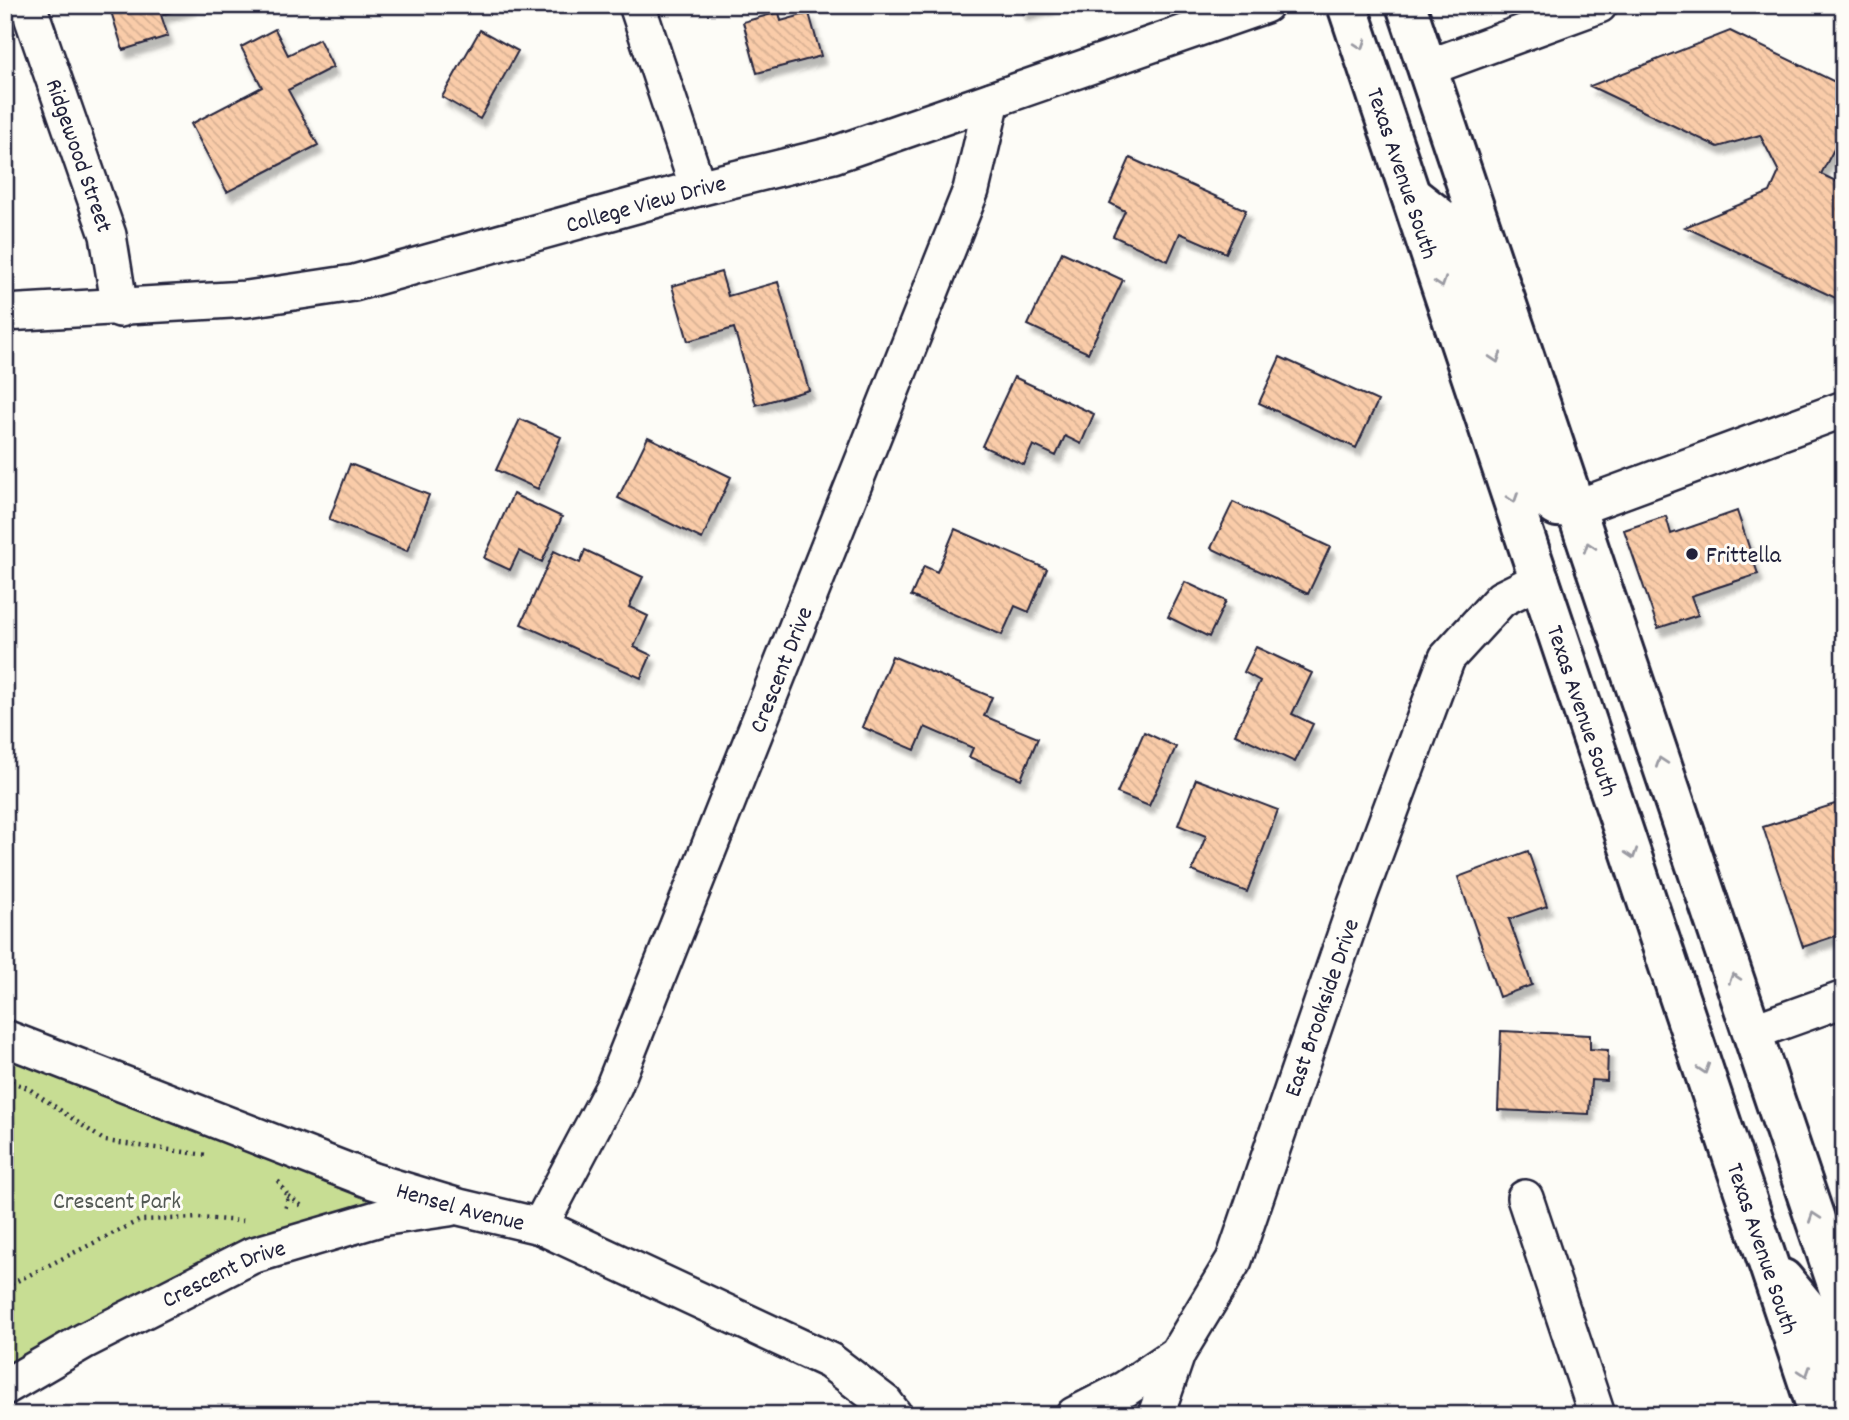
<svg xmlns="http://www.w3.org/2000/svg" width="1849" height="1420" viewBox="0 0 1849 1420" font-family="Dekko,sans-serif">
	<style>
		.park { fill: #c7dd93; stroke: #748067; stroke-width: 2 }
		.building { fill: url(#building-back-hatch); stroke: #22223b; stroke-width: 2; filter: url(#shadow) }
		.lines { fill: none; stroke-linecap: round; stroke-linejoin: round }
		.minor-casing { stroke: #22223b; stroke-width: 40 }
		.major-casing { stroke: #22223b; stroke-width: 44 }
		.path { stroke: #22223b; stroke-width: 4.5; stroke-dasharray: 2 5; stroke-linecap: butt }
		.minor { stroke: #fdfcf7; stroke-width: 35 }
		.major { stroke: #fdfcf7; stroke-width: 38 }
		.oneway { stroke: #9a9aa2 }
		.poi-dot { fill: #22223b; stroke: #fdfcf7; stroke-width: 2.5 }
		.labels { text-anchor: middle; stroke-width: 6; stroke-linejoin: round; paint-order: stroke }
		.street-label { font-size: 24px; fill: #22223b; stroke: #fdfcf7 }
		.poi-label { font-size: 24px; fill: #22223b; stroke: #fdfcf7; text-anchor: start }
		.park-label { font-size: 24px; fill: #545a55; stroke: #fdfcf7 }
	</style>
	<defs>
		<pattern id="building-back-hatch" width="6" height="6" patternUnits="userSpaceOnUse" patternTransform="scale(1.75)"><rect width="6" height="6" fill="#facca9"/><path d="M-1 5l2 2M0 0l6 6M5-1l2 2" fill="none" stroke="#d6af92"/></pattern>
		<filter id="shadow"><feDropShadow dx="4.5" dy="8" stdDeviation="2" flood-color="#0004"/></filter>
	</defs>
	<rect width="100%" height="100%" fill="#fdfcf7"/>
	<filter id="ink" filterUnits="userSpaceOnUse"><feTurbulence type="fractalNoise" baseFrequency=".0143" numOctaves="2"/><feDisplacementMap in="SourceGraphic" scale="14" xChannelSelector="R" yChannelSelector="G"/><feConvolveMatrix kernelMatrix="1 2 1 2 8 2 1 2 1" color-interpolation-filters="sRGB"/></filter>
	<g filter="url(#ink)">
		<path class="park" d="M5 1038 459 1207 251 1256 5 1387Z"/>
		<path class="building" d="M109 5H191V6L161 15 168 36 123 50Z
			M1020 5H1051L1023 13Z
			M779 12 781 21 809 13 821 56 757 73 743 22Z
			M275 29 288 55 319 39 333 67 288 90 318 145 227 192 191 124 262 87 241 47Z
			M480 30 518 51 480 119 442 97Z
			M1730 31 1835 82 1844 66V130L1821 174 1844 185V302L1685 227 1770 192 1779 172 1760 135 1718 147 1590 86Z
			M1130 158 1246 210 1226 253 1180 233 1168 261 1113 236 1125 211 1110 203Z
			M1062 252 1123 280 1088 353 1028 325Z
			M721 272 728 296 778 282 809 390 756 405 734 328 688 341 672 286Z
			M1280 357 1378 401 1356 448 1259 403Z
			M1014 377 1094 414 1081 444 1065 436 1056 456 1033 445 1024 465 982 446Z
			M520 419 561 437 538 489 496 470Z
			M648 437 731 477 702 539 618 498Z
			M350 464 429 495 407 551 329 520Z
			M513 494 562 517 542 562 519 551 510 570 484 558Z
			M1233 502 1330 547 1308 594 1211 548Z
			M1737 511 1758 574 1691 596 1698 615 1658 628 1624 530 1666 516 1671 534Z
			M955 529 1047 569 1029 612 1015 606 1002 635 911 596 924 566 937 572Z
			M585 550 643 577 629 607 648 616 634 647 651 655 641 678 521 624 554 551 580 563Z
			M1185 582 1226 601 1209 637 1168 617Z
			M1256 647 1312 673 1292 714 1313 724 1295 762 1235 734 1260 681 1244 672Z
			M892 656 992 697 984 716 1038 738 1021 779 969 757 973 748 925 727 915 750 862 727Z
			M1144 732 1176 747 1149 806 1117 793Z
			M1196 779 1278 810 1247 892 1192 871 1206 836 1178 825Z
			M1844 801V933L1803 947 1763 827Z
			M1528 851 1547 906 1509 919 1532 985 1499 997 1458 877Z
			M1501 1031 1590 1035V1049L1608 1050 1607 1081 1591 1080 1589 1114 1498 1110Z"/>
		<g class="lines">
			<defs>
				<g id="minor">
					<path id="s1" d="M28 5 108 235 120 309"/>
					<path d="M637 5 698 188"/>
					<path d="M1427 68 1599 5"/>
					<path id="s2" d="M5 313 247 299 354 283 698 188 833 155 1265 5"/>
					<path d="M1576 508 1844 409"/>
					<path d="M1752 1032 1844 999"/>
					<path id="s3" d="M5 1038 373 1181 459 1207 540 1226 830 1361 885 1403 894 1415"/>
					<path d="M1525 1198 1597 1415"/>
					<path id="s4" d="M540 1226 614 1086 971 190 992 100"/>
					<path id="s5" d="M5 1387 84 1341 251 1256 380 1218 449 1208"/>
					<path id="s6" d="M1074 1415 1125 1389 1177 1354 1234 1260 1356 904 1447 658 1501 599 1541 579"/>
					<path d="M1156 1415 1177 1354"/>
				</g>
				<g id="major">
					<path id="s7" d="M1347 5 1819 1415"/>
					<path d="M1406 5 1844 1305"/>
					<path d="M1411 195 1452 227 1541 495 1557 507 1576 508"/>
					<path d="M1783 1279 1820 1324 1844 1396"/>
				</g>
			</defs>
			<use href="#minor" class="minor-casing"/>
			<use href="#major" class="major-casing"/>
			<path class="path" d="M5 1079 28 1088 105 1141 206 1155
				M278 1181 288 1196 285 1211
				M288 1196 302 1206
				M5 1287 140 1220 198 1218 244 1221"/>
			<use href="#minor" class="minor"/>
			<use href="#major" class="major"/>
		</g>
		<defs><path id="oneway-chevron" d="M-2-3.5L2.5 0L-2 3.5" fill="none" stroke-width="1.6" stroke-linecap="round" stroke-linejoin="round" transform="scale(1.75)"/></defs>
		<g class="oneway">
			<use href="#oneway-chevron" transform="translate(1361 45) rotate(71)"/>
			<use href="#oneway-chevron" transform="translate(1441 283) rotate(71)"/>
			<use href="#oneway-chevron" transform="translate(1496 358) rotate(72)"/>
			<use href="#oneway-chevron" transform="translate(1513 498) rotate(71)"/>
			<use href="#oneway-chevron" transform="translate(1589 547) rotate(-108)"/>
			<use href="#oneway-chevron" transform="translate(1661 762) rotate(-109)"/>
			<use href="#oneway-chevron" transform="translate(1632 854) rotate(72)"/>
			<use href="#oneway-chevron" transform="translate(1734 978) rotate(-109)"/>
			<use href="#oneway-chevron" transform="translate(1704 1069) rotate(72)"/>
			<use href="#oneway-chevron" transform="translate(1814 1217) rotate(-109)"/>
			<use href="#oneway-chevron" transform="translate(1805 1372) rotate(71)"/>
		</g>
	</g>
	<circle class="poi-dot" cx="1692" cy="554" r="7"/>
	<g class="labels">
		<g class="street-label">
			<text dy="8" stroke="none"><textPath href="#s1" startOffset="159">Ridgewood Street</textPath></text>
			<text dy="8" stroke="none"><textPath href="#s7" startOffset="177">Texas Avenue South</textPath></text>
			<text dy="8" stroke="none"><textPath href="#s2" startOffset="653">College View Drive</textPath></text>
			<text dy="8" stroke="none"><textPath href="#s4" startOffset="607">Crescent Drive</textPath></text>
			<text dy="8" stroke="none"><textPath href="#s7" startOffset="744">Texas Avenue South</textPath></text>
			<text dy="8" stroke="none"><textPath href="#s6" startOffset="497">East Brookside Drive</textPath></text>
			<text dy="8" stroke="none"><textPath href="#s3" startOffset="486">Hensel Avenue</textPath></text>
			<text dy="8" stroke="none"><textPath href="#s7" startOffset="1311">Texas Avenue South</textPath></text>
			<text dy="8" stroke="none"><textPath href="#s5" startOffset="247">Crescent Drive</textPath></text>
		</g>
		<g class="poi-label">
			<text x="1706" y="562">Frittella</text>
		</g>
		<g class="park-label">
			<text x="117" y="1208">Crescent Park</text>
		</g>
	</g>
	<rect width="1849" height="1420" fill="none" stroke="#fdfcf7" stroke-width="28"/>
	<rect x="14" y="14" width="1821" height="1392" fill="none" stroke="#22223b" stroke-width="2.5" filter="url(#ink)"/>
</svg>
